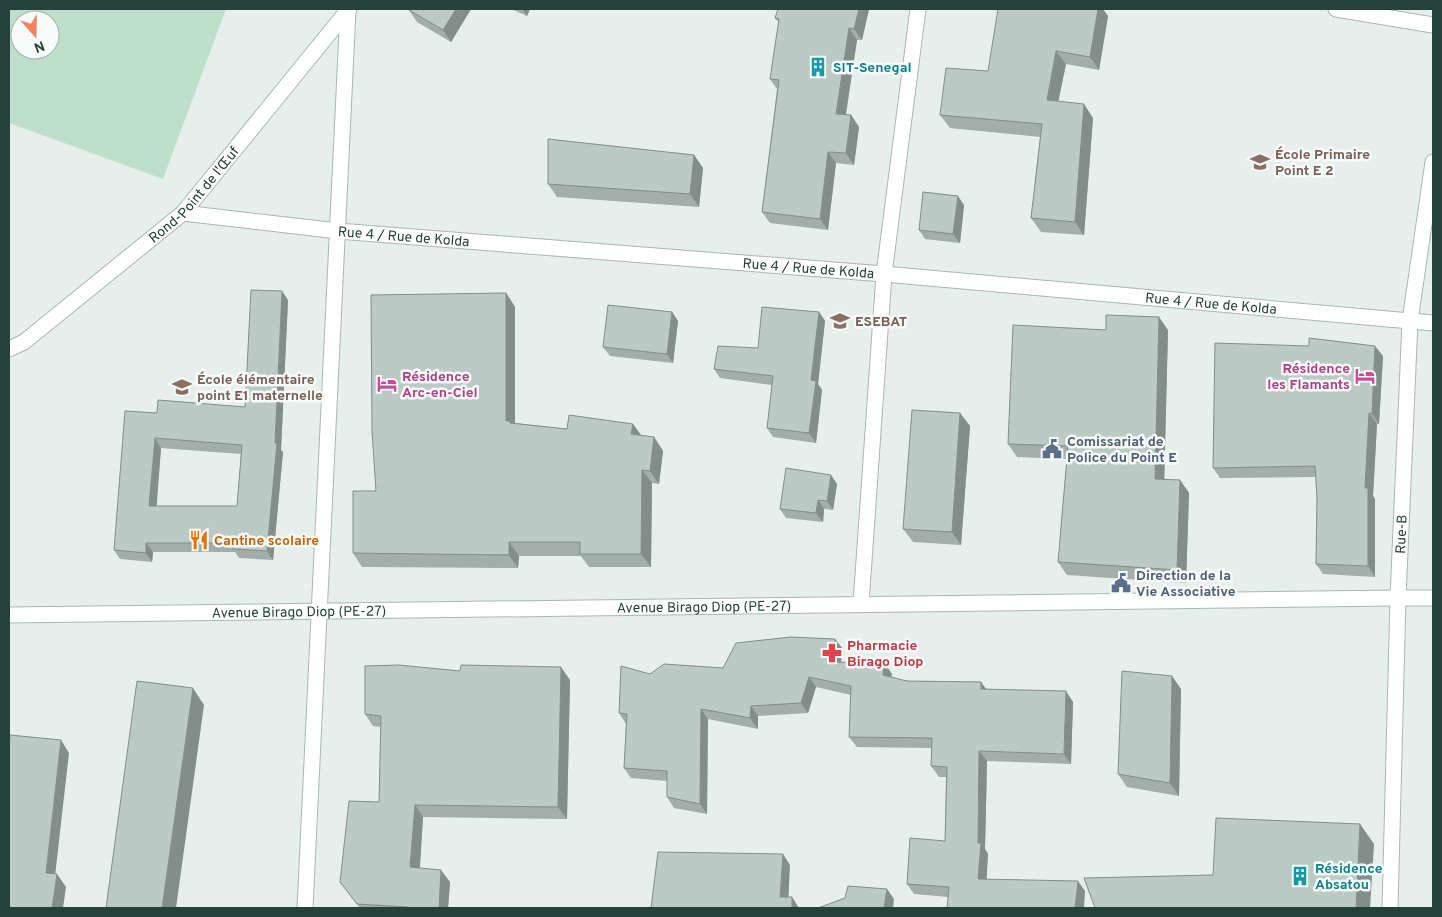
<svg xmlns="http://www.w3.org/2000/svg" width="1442" height="917" viewBox="0 0 1442 917" font-family="Overpass,sans-serif">
	<style>
		.pitch { fill: #bfe0c8; fill-rule: evenodd }
		.lines { fill: none; stroke-linecap: round; stroke-linejoin: round }
		.minor-casing { stroke: #a8b8b2; stroke-width: 17 }
		.minor { stroke: #fff; stroke-width: 15 }
		.wall { fill: #a1aea9; fill-rule: evenodd }
		.shaded-wall { fill: #838d89 }
		.building { fill: #bbcac4; stroke: #838d89; fill-rule: evenodd }
		.labels { text-anchor: middle; stroke-width: 5; stroke-linejoin: round; paint-order: stroke }
		.culture-label { font-size: 14px; font-weight: bold; fill: #0d838f; stroke: #f7fbf9; text-anchor: start }
		.education-label { font-size: 14px; font-weight: bold; fill: #785e54; stroke: #f7fbf9; text-anchor: start }
		.street-label { font-size: 14px; fill: #24423a; stroke: #f7fbf9 }
		.hotel-label { font-size: 14px; font-weight: bold; fill: #b23c85; stroke: #f7fbf9; text-anchor: end }
		.service-label { font-size: 14px; font-weight: bold; fill: #4e5e75; stroke: #f7fbf9; text-anchor: start }
		.food-label { font-size: 14px; font-weight: bold; fill: #c56008; stroke: #f7fbf9; text-anchor: start }
		.health-label { font-size: 14px; font-weight: bold; fill: #be3a42; stroke: #f7fbf9; text-anchor: start }
	</style>
	<rect width="100%" height="100%" fill="#e6efeb"/>
	<path class="pitch" d="M9 9H226L163 179 9 123ZM20 20H50V50H20Z"/>
	<g class="lines">
		<defs>
			<g id="minor">
				<path d="M1336 9 1433 25"/>
				<path id="s1" d="M183 213 338 231 884 274 1433 323"/>
				<path id="s2" d="M9 349 24 342 183 213 349 9"/>
				<path d="M861 604 884 274 918 9"/>
				<path id="s3" d="M9 615 1398 598H1433"/>
				<path d="M305 908 348 10"/>
				<path id="s4" d="M1390 908 1398 598 1410 321 1433 162"/>
			</g>
		</defs>
		<use href="#minor" class="minor-casing"/>
		<use href="#minor" class="minor"/>
	</g>
	<path class="wall" d="M410 9H471L451 42 417 22 409 10Z
		M511 9H530L527 16Z
		M778 9H869L862 40H857L846 115H851L859 127 854 165 836 163 828 230 770 223 762 212 777 89 770 79 779 23 775 18Z
		M1108 16 1099 70 1066 64 1058 101 1093 118 1084 235 1041 232 1031 218 1040 137 950 128 940 115 988 71Z
		M694 155 703 168 699 207 557 197 548 184Z
		M964 205 960 243 925 239 919 230Z
		M506 293 515 307V423L567 429 633 424 642 436 654 437 663 451 659 484 652 483 651 567H589L581 556H519L518 568 362 567 353 553 376 491Z
		M288 300 281 450 283 452 273 560 239 558 235 552H153L152 562 120 559 114 550 157 413 245 407ZM161 448 241 454 237 506H156Z
		M672 312 678 321 673 363 610 356 603 347Z
		M819 312 825 321 818 384 822 390 816 443 773 437 767 428 772 385 720 378 714 369 758 348Z
		M1106 330H1168L1164 479 1180 480 1189 493 1186 583 1067 575 1058 562 1067 459 1017 457 1008 444Z
		M1383 356 1379 424H1377L1373 496 1375 499V577L1323 574 1316 564 1317 497 1316 477 1220 478 1213 468Z
		M960 413 970 426 961 545 913 542 903 529Z
		M837 484 833 510 824 509 823 522 786 518 780 509Z
		M843 649 841 662 884 663 892 674 891 677 907 681 981 682 986 689 1073 702 1071 764 987 761 985 849 988 854 986 880 1085 891 948 897 914 894 907 884 945 841 946 777H939L931 766 932 748 857 747 849 737 851 695 816 687 808 713 758 716V729L708 719 707 814 674 808 667 797V781L631 778 624 768 626 724 619 713 650 674 723 668Z
		M460 671 570 680 567 819 423 817 420 868 450 882 448 908H360L340 882 379 802 381 727 373 726 365 714Z
		M1181 689 1179 796 1127 787 1118 774Z"/>
	<path class="shaded-wall" d="M456 9H471L451 42 443 30Z
		M522 9H530L527 16Z
		M859 9H869L862 40 854 29Z
		M1098 9H1103L1108 16 1099 70 1090 57Z
		M849 28 857 40 844 125 836 114Z
		M1056 51 1066 64 1056 113 1047 100Z
		M1084 104 1093 118 1084 235 1075 222Z
		M851 115 859 127 854 165 846 153Z
		M828 152 836 163 828 230 820 219Z
		M694 155 703 168 699 207 690 194Z
		M958 196 964 205 960 243 953 234Z
		M282 291 288 300 281 450 283 452 273 560 267 551 275 443Z
		M506 293 515 307V428L506 421Z
		M672 312 678 321 673 363 667 354Z
		M819 312 825 321 818 384 822 390 816 443 809 433 811 380Z
		M1159 317 1168 330 1164 492 1155 479Z
		M1375 346 1383 356 1379 424 1372 414Z
		M960 413 970 426 961 545 952 532Z
		M1369 413 1377 424 1373 496 1375 499V577L1368 566 1365 488Z
		M633 424 642 437 631 434Z
		M654 437 663 451 659 484 650 471Z
		M155 438 161 448 156 515 149 506Z
		M642 470 652 483 651 567 641 554Z
		M831 475 837 484 833 510 827 501Z
		M1180 480 1189 493 1186 583 1177 570Z
		M818 500 824 509 823 522 816 513Z
		M509 542 519 556 518 568 509 555Z
		M146 543 153 552 152 562 146 553Z
		M835 639 843 649 839 672 832 662Z
		M884 663 892 674 890 685 883 675Z
		M561 667 570 680 567 819 558 807Z
		M1172 676 1181 689 1179 796 1170 783Z
		M809 677 816 687 808 713 801 703Z
		M981 682 988 692 981 689Z
		M193 688 204 705 176 908H162Z
		M1066 691 1073 702 1071 764 1064 754Z
		M751 706 758 716V729L750 718Z
		M701 709 708 719 707 814 700 804Z
		M61 740 69 753 54 885 46 873Z
		M979 751 987 761 985 849 988 854 986 890 978 879V843Z
		M415 805 423 817 419 879 410 867Z
		M1360 824 1374 844 1370 908H1356Z
		M783 854 790 865 788 907 780 897Z
		M441 870 450 882 448 908H439Z
		M57 874 66 887 63 908H52Z
		M1078 881 1085 891 1084 908H1075Z
		M887 889 894 899 893 908H884Z
		M792 897 799 908H792Z"/>
	<path class="building" d="M410 9H456L443 30 409 10Z
		M778 9H859L854 29 849 28 836 114 851 115 846 153 828 152 820 219 762 212 779 80 770 79 779 19 775 18Z
		M998 9H1098L1090 57 1056 51 1047 100 1084 104 1075 222 1031 218 1042 124 940 115 946 68 988 71Z
		M548 139 694 155 690 194 548 184Z
		M923 192 958 196 953 234 919 230Z
		M251 290 282 291 275 443H277L267 551 233 549V543H146V553L114 550 125 411 157 413 158 400 245 407ZM155 438 242 445 237 506H149Z
		M506 293V421H510V423L567 429 569 415 633 424 631 434 654 437 650 471 642 470 641 554H580V542H509V555L353 553V491H376L372 431 371 295Z
		M608 305 672 312 667 354 603 347Z
		M762 307 819 312 811 380 816 381 809 433 767 428 773 376 714 369 718 346 758 348Z
		M1106 315 1159 317 1155 479 1180 480 1177 570 1058 562 1068 446 1008 444 1013 325 1106 330Z
		M1309 338 1375 346 1372 414 1369 413 1365 488H1368V566L1316 564 1317 497 1315 466 1213 468 1215 343 1309 346Z
		M912 410 960 413 952 532 903 529Z
		M786 468 831 475 827 501 818 500 816 513 780 509Z
		M791 637 835 639 832 662 884 663 883 675 907 681 981 682V689L1066 691 1064 754 979 751 978 843H981L978 879 1078 881 1075 908H947L949 887 907 884 910 838 945 841 947 767 931 766 932 738 849 737 851 686 809 677 801 703 751 706 750 718 701 709 700 804 667 797V771L624 768 627 714 619 713 621 666 650 674 664 664 723 668 736 643Z
		M399 665 460 671 461 665 561 667 558 807 415 805 410 867 441 870 439 908H408V907L357 904 340 882 349 801 379 802 381 716 365 714V666Z
		M1122 671 1172 676 1170 783 1118 774Z
		M137 681 193 688 162 908H106Z
		M10 735 61 740 46 873 57 874 52 908H9V749Z
		M1216 818 1360 824 1356 908H1095L1084 878 1213 875Z
		M658 852 783 854 780 897H792V908H651Z
		M848 886 887 889 884 908H818L845 898Z"/>
	<defs>
		<symbol id="building-bare" viewBox="-9 -9 18 18"><path d="M-4-6H4V6H1V3H-1V6H-4ZM-2.5-4.3h1.7v1.8h-1.7ZM.8-4.3h1.7v1.8H.8ZM-2.5-1h1.7V.8h-1.7ZM.8-1h1.7V.8H.8Z" fill="#0f9aa8" stroke="#f7fbf9" stroke-width="2.5" paint-order="stroke"/></symbol>
		<symbol id="school-bare" viewBox="-9 -9 18 18"><path d="M0-5L7-2L0 1L-7-2ZM-4 1L0 2.5L4 1V4Q0 6-4 4Z" fill="#8d6e63" stroke="#f7fbf9" stroke-width="2.5" paint-order="stroke"/></symbol>
		<symbol id="university-bare" viewBox="-9 -9 18 18"><path d="M0-5L7-2L0 1L-7-2ZM-4 1L0 2.5L4 1V4Q0 6-4 4Z" fill="#8d6e63" stroke="#f7fbf9" stroke-width="2.5" paint-order="stroke"/></symbol>
		<symbol id="hotel-bare" viewBox="-9 -9 18 18"><path d="M-6-4.5h1.5V1H6V5H4.5V3h-9V5H-6ZM-4 0a1.8 1.8 0 1 1 3.6 0ZM.5 0V-2.5h3Q6-2.5 6 0Z" fill="#d1479c" stroke="#f7fbf9" stroke-width="2.5" paint-order="stroke"/></symbol>
		<symbol id="civic-bare" viewBox="-9 -9 18 18"><path d="M-.6-6.5H3V-4.5H.6V-3L4-1V1h2V6H-6V1h2V-1L-.6-3ZM-1.2 2.5V6h2.4V2.5Z" fill="#5c6f8a" stroke="#f7fbf9" stroke-width="2.5" paint-order="stroke"/></symbol>
		<symbol id="restaurant-bare" viewBox="-9 -9 18 18"><path d="M-5-6h1v4h1v-4h1v4h1v-4h1v5L-1.5 .5V6h-2V.5L-5-1ZM5-6V6H3V1.5H1.5Q1.5-4 5-6Z" fill="#e8710a" stroke="#f7fbf9" stroke-width="2.5" paint-order="stroke"/></symbol>
		<symbol id="pharmacy-bare" viewBox="-9 -9 18 18"><path d="M-2-6h4v4h4v4h-4v4h-4v-4h-4v-4h4Z" fill="#e0444e" stroke="#f7fbf9" stroke-width="2.5" paint-order="stroke"/></symbol>
	</defs>
	<g fill-rule="evenodd">
		<use href="#building-bare" x="804" y="53" width="28" height="28"/>
		<use href="#school-bare" x="1246" y="148" width="28" height="28"/>
		<use href="#university-bare" x="826" y="307" width="28" height="28"/>
		<use href="#hotel-bare" x="1351" y="362" width="28" height="28"/>
		<use href="#hotel-bare" x="373" y="370" width="28" height="28"/>
		<use href="#school-bare" x="168" y="373" width="28" height="28"/>
		<use href="#civic-bare" x="1038" y="435" width="28" height="28"/>
		<use href="#restaurant-bare" x="185" y="526" width="28" height="28"/>
		<use href="#civic-bare" x="1107" y="569" width="28" height="28"/>
		<use href="#pharmacy-bare" x="818" y="639" width="28" height="28"/>
		<use href="#building-bare" x="1286" y="862" width="28" height="28"/>
	</g>
	<g class="labels">
		<g class="culture-label">
			<text x="833" y="72">SIT-Senegal</text>
			<text x="1315" y="873">Résidence<tspan x="1315" dy="16">Absatou</tspan></text>
		</g>
		<g class="education-label">
			<text x="1275" y="159">École Primaire<tspan x="1275" dy="16">Point E 2</tspan></text>
			<text x="855" y="326">ESEBAT</text>
			<text x="197" y="384">École élémentaire<tspan x="197" dy="16">point E1 maternelle</tspan></text>
		</g>
		<g class="street-label">
			<text dy="5" stroke="none"><textPath href="#s2" startOffset="242">Rond-Point de l'Œuf</textPath></text>
			<text dy="5" stroke="none"><textPath href="#s1" startOffset="222">Rue 4 / Rue de Kolda</textPath></text>
			<text dy="5" stroke="none"><textPath href="#s1" startOffset="628">Rue 4 / Rue de Kolda</textPath></text>
			<text dy="5" stroke="none"><textPath href="#s1" startOffset="1032">Rue 4 / Rue de Kolda</textPath></text>
			<text dy="5" stroke="none"><textPath href="#s4" startOffset="374">Rue-B</textPath></text>
			<text dy="5" stroke="none"><textPath href="#s3" startOffset="695">Avenue Birago Diop (PE-27)</textPath></text>
			<text dy="5" stroke="none"><textPath href="#s3" startOffset="290">Avenue Birago Diop (PE-27)</textPath></text>
		</g>
		<g class="hotel-label">
			<text x="1350" y="373">Résidence<tspan x="1350" dy="16">les Flamants</tspan></text>
			<text x="402" y="381" text-anchor="start">Résidence<tspan x="402" dy="16">Arc-en-Ciel</tspan></text>
		</g>
		<g class="service-label">
			<text x="1067" y="446">Comissariat de<tspan x="1067" dy="16">Police du Point E</tspan></text>
			<text x="1136" y="580">Direction de la<tspan x="1136" dy="16">Vie Associative</tspan></text>
		</g>
		<g class="food-label">
			<text x="214" y="545">Cantine scolaire</text>
		</g>
		<g class="health-label">
			<text x="847" y="650">Pharmacie<tspan x="847" dy="16">Birago Diop</tspan></text>
		</g>
	</g>
	<rect width="1442" height="917" fill="none" stroke="#24423a" stroke-width="20"/>
	<g transform="translate(35 35) rotate(160)"><circle r="24" fill="#f7fbf9" stroke="#a3b1ad"/>
	<path d="M0-4L9 19L0 12L-9 19Z" fill="#f4845f"/>
	<text y="-8" font-size="14" font-weight="bold" text-anchor="middle" fill="#24423a">N</text>
	</g>
</svg>
